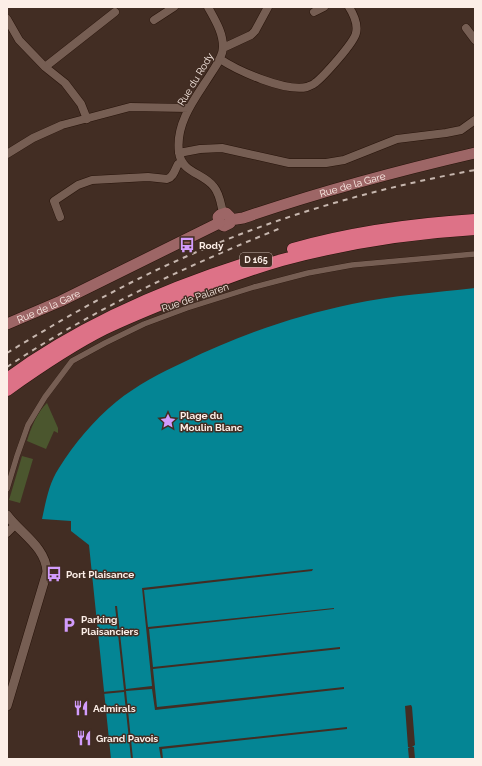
<svg xmlns="http://www.w3.org/2000/svg" width="482" height="766" viewBox="0 0 482 766" font-family="Raleway,sans-serif">
	<style>
		.green { fill: #4b562e }
		.water { fill: #048594 }
		.pier { fill: #422d23 }
		.lines { fill: none; stroke-linecap: round; stroke-linejoin: round }
		.pedestrian-casing { stroke: #28140b; stroke-width: 6 }
		.minor-casing { stroke: #28140b; stroke-width: 9 }
		.tertiary-casing { stroke: #28140b; stroke-width: 10 }
		.secondary-casing { stroke: #28140b; stroke-width: 12 }
		.trunk-casing { stroke: #28140b; stroke-width: 13 }
		.pedestrian { stroke: #765e53; stroke-width: 5.5 }
		.minor { stroke: #765e53; stroke-width: 8 }
		.tertiary { stroke: #765e53; stroke-width: 9 }
		.secondary { stroke: #9d6666; stroke-width: 11 }
		.trunk { stroke: #dd7287; stroke-width: 12 }
		.rail { stroke: #c6b6ae; stroke-width: 2; stroke-dasharray: 5 5; stroke-linecap: butt }
		.labels { text-anchor: middle; stroke-width: 3; stroke-linejoin: round; paint-order: stroke }
		.shield { fill: #422d23; stroke: #c4b4ac; stroke-width: 1 }
		.shield-label { font-size: 9px; font-weight: bold; fill: #fceee7 }
		.street-label { font-size: 10px; fill: #fceee7; stroke: #422d23 }
		.poi-label { font-size: 10px; font-weight: bold; fill: #fceee7; stroke: #422d23; text-anchor: start }
	</style>
	<rect width="100%" height="100%" fill="#422d23"/>
	<path class="green" d="M47 403 58 428V433L54 431 46 449 27 441C31 428 37 412 47 403Z
		M22 456 33 459 20 503 9 500Z"/>
	<path class="water" d="M475 288V759H111L89 545 71 531V521L42 519C46 501 49 483 59 468 74 444 94 420 116 402 137 385 160 373 184 362 237 336 294 316 352 304 393 295 434 293 475 288Z"/>
	<path class="pier" d="M313 569 312 571 144 590 148 627 334 608V609L149 629 153 667 340 647V649L153 669 157 707 344 687V689L155 710 152 689 126 691 133 759H131L124 692 103 694 102 692 124 690 115 606H117L126 689 152 686 142 588Z
		M411 705 412 707 415 745 412 747H414L415 759H409L408 748 410 747H408L405 706Z
		M347 727V729L162 749 163 759H161L159 747Z"/>
	<g class="lines">
		<defs>
			<path id="pedestrian" d="M7 489 17 456 28 425 45 397 72 361 105 343 144 324 187 308 254 287 308 273 352 265 475 254"/>
			<path id="minor" d="M208 7C215 20 223 32 223 47 223 56 217 64 212 72 197 96 175 122 179 152 181 173 204 173 214 187 220 194 221 205 223 213
				M314 12 324 7
				M7 19 19 40 45 67 65 83 81 104 87 119
				M154 20 174 7
				M466 28 475 40
				M223 48 251 35 255 31 268 7
				M220 59C238 71 285 92 307 87 309 86 313 85 315 83 323 77 354 43 356 33 358 25 354 15 349 7
				M45 67 115 12
				M179 153 200 149 222 148 289 163H326L344 160 397 139 446 133 461 130 475 120
				M7 154 33 138 62 125 130 107 189 108
				M60 217 54 201 78 185 92 180 148 177 167 179C174 177 175 169 178 164L183 163
				M7 533 15 525"/>
			<path id="tertiary" d="M7 515C20 533 46 547 47 572L7 706"/>
			<g id="secondary">
				<path id="s1" d="M230 220V217L226 213 220 215 218 217 219 223 224 226 230 223V220L243 218C319 192 397 171 475 153"/>
				<path id="s2" d="M7 324 61 301 219 223"/>
			</g>
			<path id="trunk" d="M293 249C353 232 413 224 475 220
				M7 379C79 326 162 290 247 263
				M7 390C38 368 70 346 104 329 129 317 154 307 179 297 213 283 247 270 282 260 345 243 409 233 475 229"/>
		</defs>
		<use href="#pedestrian" class="pedestrian-casing"/>
		<use href="#minor" class="minor-casing"/>
		<use href="#tertiary" class="tertiary-casing"/>
		<use href="#secondary" class="secondary-casing"/>
		<use href="#trunk" class="trunk-casing"/>
		<use href="#pedestrian" class="pedestrian"/>
		<use href="#minor" class="minor"/>
		<use href="#tertiary" class="tertiary"/>
		<use href="#secondary" class="secondary"/>
		<use href="#trunk" class="trunk"/>
		<path class="rail" d="M7 353C61 320 116 288 174 262 270 218 372 189 475 170
			M7 367C92 310 186 266 281 228"/>
	</g>
	<defs>
		<symbol id="bus-bare" viewBox="-9 -9 18 18"><path d="M-5-6H5V4H4V6H2V4H-2V6H-4V4H-5ZM-3.5-4V0h7V-4ZM-3.5 1.2v1.5H-2V1.2ZM2 1.2v1.5H3.5V1.2Z" fill="#d29cfd" stroke="#422d23" stroke-width="2.5" paint-order="stroke"/></symbol>
		<symbol id="sight-bare" viewBox="-9 -9 18 18"><path d="M0-6L1.8-2.2L6-1.7L2.9 1.2L3.7 5.4L0 3.3L-3.7 5.4L-2.9 1.2L-6-1.7L-1.8-2.2Z" fill="#d29cfd" stroke="#422d23" stroke-width="2.5" paint-order="stroke"/></symbol>
		<symbol id="parking-bare" viewBox="-9 -9 18 18"><path d="M-3.5-5.5H1a3.5 3.5 0 0 1 0 7H-1V5.5H-3.5ZM-1-3.4V-.6H.8a1.4 1.4 0 0 0 0-2.8Z" fill="#d29cfd" stroke="#422d23" stroke-width="2.5" paint-order="stroke"/></symbol>
		<symbol id="restaurant-bare" viewBox="-9 -9 18 18"><path d="M-5-6h1v4h1v-4h1v4h1v-4h1v5L-1.5 .5V6h-2V.5L-5-1ZM5-6V6H3V1.5H1.5Q1.5-4 5-6Z" fill="#d29cfd" stroke="#422d23" stroke-width="2.5" paint-order="stroke"/></symbol>
	</defs>
	<g fill-rule="evenodd">
		<use href="#bus-bare" x="176" y="234" width="22" height="22"/>
		<use href="#sight-bare" x="157" y="410" width="22" height="22"/>
		<use href="#bus-bare" x="43" y="563" width="22" height="22"/>
		<use href="#parking-bare" x="58" y="614" width="22" height="22"/>
		<use href="#restaurant-bare" x="70" y="697" width="22" height="22"/>
		<use href="#restaurant-bare" x="73" y="727" width="22" height="22"/>
	</g>
	<g class="labels">
		<rect class="shield" x="240" y="253" width="32" height="14" rx="3"/>
		<g class="shield-label">
			<text x="256" y="263">D 165</text>
		</g>
		<g class="street-label">
			<text transform="translate(195 79) rotate(-59)" y="4">Rue du Rody</text>
			<text dy="4" stroke="none"><textPath href="#s1" startOffset="167">Rue de la Gare</textPath></text>
			<text transform="translate(195 297) rotate(-19)" y="4">Rue de Palaren</text>
			<text dy="4" stroke="none"><textPath href="#s2" startOffset="45">Rue de la Gare</textPath></text>
		</g>
		<g class="poi-label">
			<text x="199" y="249">Rody</text>
			<text x="180" y="419">Plage du<tspan x="180" dy="12">Moulin Blanc</tspan></text>
			<text x="66" y="578">Port Plaisance</text>
			<text x="81" y="623">Parking<tspan x="81" dy="12">Plaisanciers</tspan></text>
			<text x="93" y="712">Admirals</text>
			<text x="96" y="742">Grand Pavois</text>
		</g>
	</g>
	<rect width="482" height="766" fill="none" stroke="#fceee7" stroke-width="16"/>
</svg>
